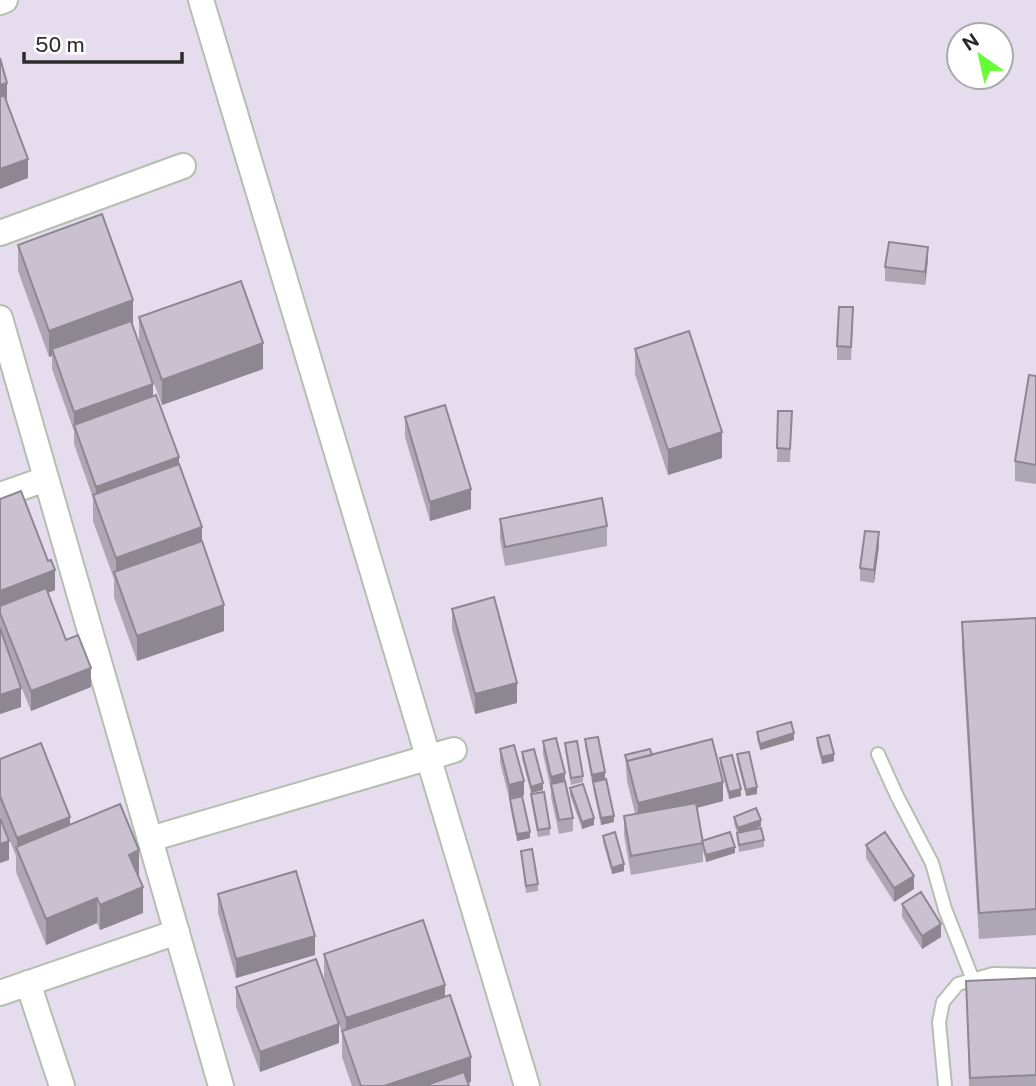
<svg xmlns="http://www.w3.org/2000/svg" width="1036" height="1086" viewBox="0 0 1036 1086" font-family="'Public Sans',sans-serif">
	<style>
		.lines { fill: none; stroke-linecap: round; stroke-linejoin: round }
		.lane-casing { stroke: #b4bfb0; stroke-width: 16 }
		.street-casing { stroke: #b4bfb0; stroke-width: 28 }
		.lane { stroke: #fff; stroke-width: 12 }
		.street { stroke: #fff; stroke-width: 24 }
		.wall { fill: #ada6b3 }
		.shaded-wall { fill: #8d8792 }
		.building { fill: #c9c1d0; stroke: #8d8792; stroke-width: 2 }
	</style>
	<rect width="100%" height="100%" fill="#e5dced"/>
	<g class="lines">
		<defs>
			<path id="lane" d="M878 754 897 796 932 863 945 909 973 980
				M945 1086 939 1022 943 1002 958 984 993 974 1036 975"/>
			<path id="street" d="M201 0 527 1086
				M0 2 5 0
				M0 233 183 166
				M0 318 221 1086
				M0 495 46 479
				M150 839 454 750
				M28 983 62 1086
				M0 993 177 932"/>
		</defs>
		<use href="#lane" class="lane-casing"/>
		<use href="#street" class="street-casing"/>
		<use href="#lane" class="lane"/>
		<use href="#street" class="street"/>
	</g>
	<path class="wall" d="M18 245 133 326 153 396 179 464 202 541 224 631 137 661 114 597V579L93 521V498L74 444V431L52 369V356L49 357 18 271Z
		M928 260 925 285 885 281V267Z
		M139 317 263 369 162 405 139 343Z
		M853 321 851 360H837V346Z
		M635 349 722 458 668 475 635 374Z
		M1036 376V484L1015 481V461Z
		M778 411H792L790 462H777Z
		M405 417 471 509 430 521 405 437Z
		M0 499 55 590 48 593 66 640 91 687 31 711 15 671 21 707 0 714Z
		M500 519 607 526V546L505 566 500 539Z
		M879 546 874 583 860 581V568Z
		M452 609 517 703 475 714 452 629Z
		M1036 618V935L979 939 962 648V622Z
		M757 732 794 740 760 750 757 739Z
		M817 738 834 761 822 764 817 745Z
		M585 739 605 779 614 822 601 825 593 788V782L596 781 592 782 585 746Z
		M543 741 565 782 573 818V831L559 834 551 797V790L543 754Z
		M565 743 583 776V782L571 785 565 750Z
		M500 749 524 795 509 798 500 762Z
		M522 752 543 790 531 793 522 759Z
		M737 754 757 794 746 796 737 761Z
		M625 755 723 801 697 808 702 841 735 853 706 862 703 850V862L631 875 624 835V816L635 813 627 781Z
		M720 758 741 796 729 799 720 765Z
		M0 759 70 824 139 876H138L143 913 100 930 97 923 46 945 16 872V856L0 816Z
		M570 788 594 825 582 829 570 795Z
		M531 794 550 828V835L538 837 531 801Z
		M510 799 530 838 517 841 510 806Z
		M734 817 761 826 751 830 764 840V847L739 852 737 833 734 823Z
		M603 836 624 871 612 874 603 842Z
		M866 845 914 889 894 902 866 858Z
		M521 851 538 884V891L526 893Z
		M218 894 315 955 236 978 218 913Z
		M902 904 941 937 922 949 902 917Z
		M324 954 445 996 471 1082 468 1083 469 1086H352L342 1057V1033L339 1024V1043L260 1072 236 1007V987L336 1014 324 979Z
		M1036 978V1086H969L966 981Z"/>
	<path class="shaded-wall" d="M7 83V103L0 105V85Z
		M28 159V178L0 189V169Z
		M928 247V260L925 285V272Z
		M133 300V326L54 355 52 349V356L49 357V331Z
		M263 343V369L162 405V380Z
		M153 384V403L74 425V412Z
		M722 432V458L668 475V450Z
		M179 457V477L96 503V487Z
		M471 489V509L430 521V502Z
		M202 527V553L116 577V558Z
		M879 532V546L874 583V570Z
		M55 570V590L0 611V591Z
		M224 605V631L137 661V636Z
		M91 668V687L31 711V691Z
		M517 683V703L475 714V694Z
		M21 688V707L0 714V695Z
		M794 733V740L760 750V744Z
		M834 754V761L822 764V757Z
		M605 772V779L592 782V775Z
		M565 773V787L551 784V790V777Z
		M524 781V795L509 798V785Z
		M723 782V801L638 823V803Z
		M543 783V790L531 793V787Z
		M757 787V794L746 796V790Z
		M741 789V796L729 799V792Z
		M614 816V822L601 825V818Z
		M70 817V836L17 848V838Z
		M594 818V825L582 829V822Z
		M761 820V826L738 835V828Z
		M530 832V838L517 841V834Z
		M9 841V860L0 863V844Z
		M735 847V853L706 862V855Z
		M139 850V876L129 880V855Z
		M624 864V871L612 874V868Z
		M914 876V889L894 902V888Z
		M143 887V913L100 930V905Z
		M97 898V923L46 945V919Z
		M941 924V937L922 949V936Z
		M315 936V955L236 978V959Z
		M445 985V1011L346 1044V1018Z
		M339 1024V1043L260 1072V1052Z
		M471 1057V1082L460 1086H384Z"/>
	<path class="building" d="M0 58 7 83 0 85Z
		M4 95 28 159 0 169V97Z
		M102 214 133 300 49 331 18 245Z
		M889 242 928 247 925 272 885 267Z
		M241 281 263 343 162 380 139 317Z
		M839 307H853L851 347 837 346Z
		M131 321 153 384 74 412 52 349Z
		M689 331 722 432 668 450 635 349Z
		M1029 375 1036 376V465L1015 461Z
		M156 395 179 457 96 487 74 425Z
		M445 405 471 489 430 502 405 417Z
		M778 411H792L790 449 777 448Z
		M179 464 202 527 116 558 93 495Z
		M21 491 48 561 51 560 55 570 0 591V499Z
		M602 498 607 526 505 547 500 519Z
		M865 531 879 532 874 570 860 568Z
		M202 541 224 605 137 636 114 572Z
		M46 588 66 640 78 635 91 668 31 691 0 613V606Z
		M494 597 517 683 475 694 452 609Z
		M1036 618V909L979 913 962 622Z
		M0 628 21 688 0 695Z
		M791 722 794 733 760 744 757 732Z
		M829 735 834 754 822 757 817 738Z
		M598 737 605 772 592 775 585 739Z
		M556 738 565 773 551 777 543 741Z
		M712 739 723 782 638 803 627 761Z
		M577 741 583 776 571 778 565 743Z
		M41 743 70 817 17 838 0 796V759Z
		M514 745 524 781 509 785 500 749Z
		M534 749 543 783 531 787 522 752Z
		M650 749 652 755 627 761 625 755Z
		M749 752 757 787 746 790 737 754Z
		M732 755 741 789 729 792 720 758Z
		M606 779 614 816 601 818 593 782Z
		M565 781 573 818 559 820 551 784Z
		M583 784 594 818 582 822 570 788Z
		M544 792 550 828 538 830 531 794Z
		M522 796 530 832 517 834 510 799Z
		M696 803 703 843 631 856 624 816Z
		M120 804 139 850 129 855 143 887 100 905 97 898 46 919 16 847Z
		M756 808 761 820 738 828 734 817Z
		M0 818 9 841 0 844Z
		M761 828 764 840 739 845 737 833Z
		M615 832 624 864 612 868 603 836Z
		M730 832 735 847 706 855 702 841Z
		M885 832 914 876 894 888 866 845Z
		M532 849 538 884 526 886 521 851Z
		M296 871 315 936 236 959 218 894Z
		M921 892 941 924 922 936 902 904Z
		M423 920 445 985 346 1018 324 954Z
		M316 959 339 1024 260 1052 236 987Z
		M1036 978V1075L970 1078 966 981Z
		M450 995 471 1057 384 1086H361L342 1031Z
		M464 1072 469 1086H424Z"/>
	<g transform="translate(980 56) rotate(326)"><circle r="33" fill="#ffffff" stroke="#aaaaaa" stroke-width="2"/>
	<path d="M0-5L12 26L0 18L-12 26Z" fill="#66ff37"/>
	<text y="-10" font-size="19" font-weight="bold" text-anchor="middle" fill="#2b2b2b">N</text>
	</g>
	<path d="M24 52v10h158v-10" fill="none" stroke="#2b2b2b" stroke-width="3.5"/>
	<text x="35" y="52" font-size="21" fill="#2b2b2b" stroke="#ffffff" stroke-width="5" paint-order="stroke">50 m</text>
</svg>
